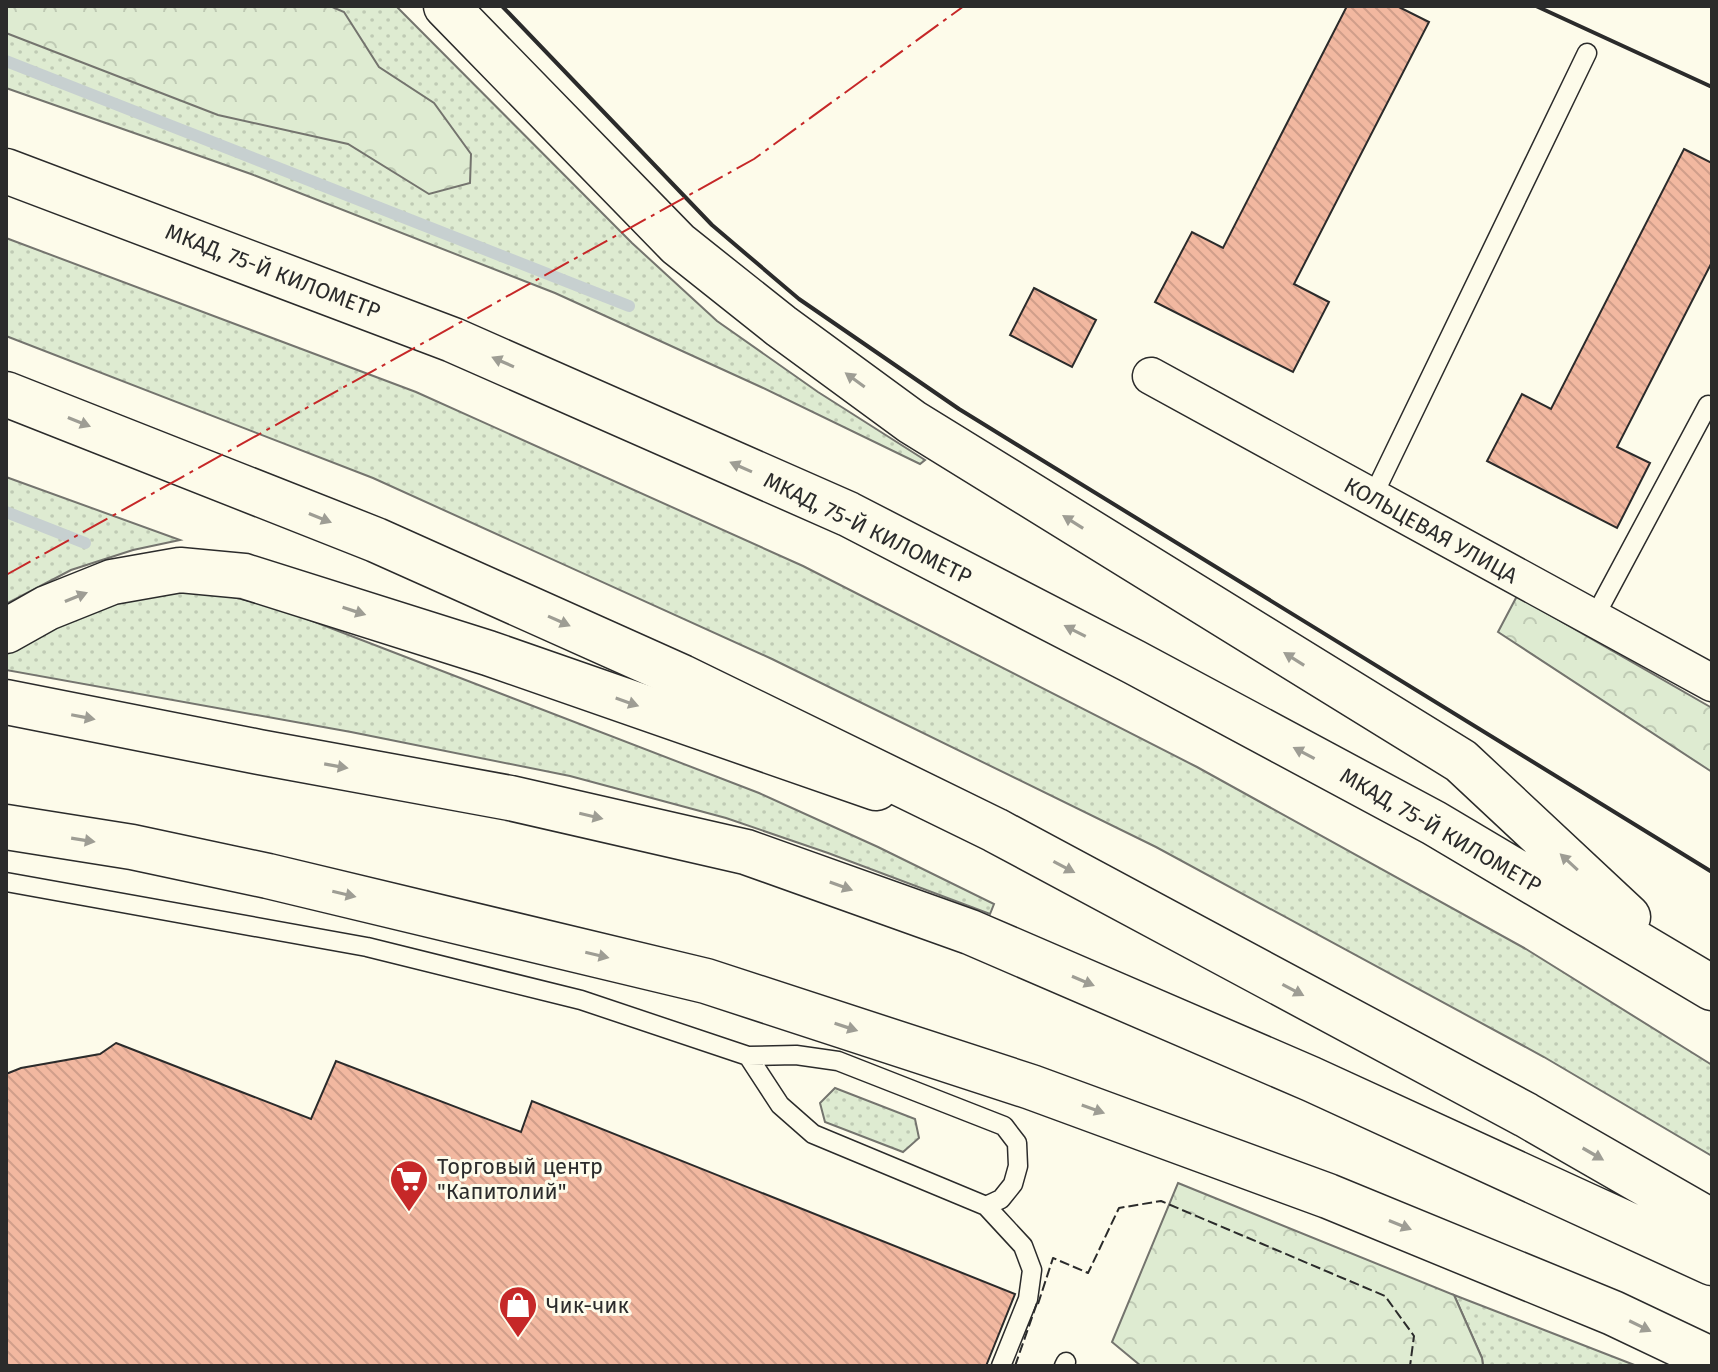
<svg xmlns="http://www.w3.org/2000/svg" width="1718" height="1372" viewBox="0 0 1718 1372" font-family="'Fira Sans',sans-serif">
	<style>
		.grass { fill: url(#grass-dots); stroke: #74746e; stroke-width: 2 }
		.forest { fill: url(#forest-crowns); stroke: #74746e; stroke-width: 2 }
		.lines { fill: none; stroke-linecap: round; stroke-linejoin: round }
		.stream { stroke: #c7d0d0; stroke-width: 12 }
		.building { fill: url(#building-back-hatch); stroke: #2b2b2b; stroke-width: 2 }
		.service-casing { stroke: #2b2b2b; stroke-width: 21 }
		.minor-casing { stroke: #2b2b2b; stroke-width: 39 }
		.primary-casing { stroke: #2b2b2b; stroke-width: 47 }
		.trunk-casing { stroke: #2b2b2b; stroke-width: 47 }
		.service { stroke: #fdfbea; stroke-width: 18 }
		.minor { stroke: #fdfbea; stroke-width: 36 }
		.primary { stroke: #fdfbea; stroke-width: 44 }
		.trunk { stroke: #fdfbea; stroke-width: 44 }
		.fence { stroke: #2b2b2b; stroke-width: 2; stroke-dasharray: 10 4; stroke-linecap: butt }
		.wall { stroke: #2b2b2b; stroke-width: 4 }
		.power { stroke: #c62828; stroke-width: 2; stroke-dasharray: 28 6 4 6; stroke-linecap: butt }
		.oneway { fill: #9e9d94 }
		.labels { text-anchor: middle; stroke-width: 6; stroke-linejoin: round; paint-order: stroke }
		.street-label { font-size: 22px; fill: #2b2b2b; stroke: #fdfbea }
		.poi-label { font-size: 22px; fill: #2b2b2b; stroke: #fdfbea; text-anchor: start }
	</style>
	<defs>
		<pattern id="grass-dots" width="8" height="8" patternUnits="userSpaceOnUse" patternTransform="scale(2)"><rect width="8" height="8" fill="#deebd1"/><path d="M2 2h.1M6 6h.1" fill="none" stroke="#bfcab4" stroke-width="1.8" stroke-linecap="round"/></pattern>
		<pattern id="forest-crowns" width="20" height="18" patternUnits="userSpaceOnUse" patternTransform="scale(2)"><rect width="20" height="18" fill="#deebd1"/><path d="M2 6a3 3 0 1 1 6 0M12 15a3 3 0 1 1 6 0" fill="none" stroke="#bfcab4"/></pattern>
		<pattern id="building-back-hatch" width="6" height="6" patternUnits="userSpaceOnUse" patternTransform="scale(2)"><rect width="6" height="6" fill="#f2b8a0"/><path d="M-1 5l2 2M0 0l6 6M5-1l2 2" fill="none" stroke="#d09e8a"/></pattern>
	</defs>
	<rect width="100%" height="100%" fill="#fdfbea"/>
	<path class="grass" d="M6 6H396L632 243 717 321 818 392 925 460 920 464 761 387 555 293 251 174 6 88Z
		M6 238 416 392 803 566 1197 767 1526 949 1712 1065V1156L1544 1057 1156 847 772 659 373 478 6 336Z
		M6 477 180 540 133 550 71 570 6 604Z
		M202 590 276 607 759 793 878 847 994 904 990 914 828 853 726 818 570 776 351 732 6 670V649L55 620 139 594Z
		M835 1088 915 1119 919 1138 903 1152 825 1122 820 1103Z
		M1454 1295 1637 1366H1483L1482 1358Z"/>
	<path class="forest" d="M6 6H330L344 12 379 67 434 103 471 154 470 183 429 194 348 144 218 115 6 33Z
		M1517 596 1712 708V772L1498 632Z
		M1178 1183 1454 1295 1482 1358 1483 1366H1141L1112 1342Z"/>
	<g class="lines">
		<path class="stream" d="M6 61 629 306
			M6 512 85 543"/>
	</g>
	<path class="building" d="M1347 6H1397L1429 22 1294 284 1329 302 1293 372 1155 302 1192 232 1223 248Z
		M1684 149 1712 163V262L1617 447 1650 463 1617 528 1487 461 1522 394 1551 409Z
		M1034 288 1096 320 1072 367 1010 335Z
		M116 1043 311 1119 336 1061 521 1132 532 1101 1015 1294 986 1366H6V1074L21 1068 100 1054Z"/>
	<g class="lines">
		<defs>
			<path id="service" d="M1372 498 1587 53
				M1594 618 1708 405 1712 407
				M6 882 367 947 581 1000 748 1056 796 1055 838 1061 1004 1126 1017 1143 1018 1166 1013 1184 1001 1199 986 1206
				M748 1056 780 1105 813 1134 986 1206 1023 1246 1032 1270 1028 1299 1001 1366
				M1064 1366 1066 1362"/>
			<path id="minor" d="M1151 376 1712 683"/>
			<path id="primary" d="M6 631 47 608 112 582 180 570 244 576 488 653 876 788
				M6 827 132 847 268 876 706 981 1031 1087 1328 1196 1613 1313 1712 1360"/>
			<path id="trunk" d="M446 6 678 244 781 326 912 422 1461 761 1628 917
				M6 171 453 340 848 514 1134 662 1434 823 1712 988
				M6 394 376 540 682 677 995 830 1526 1115 1712 1222
				M6 702 259 752 510 798 746 852 970 932 1311 1079 1712 1263"/>
		</defs>
		<use href="#service" class="service-casing"/>
		<use href="#minor" class="minor-casing"/>
		<use href="#primary" class="primary-casing"/>
		<use href="#trunk" class="trunk-casing"/>
		<use href="#service" class="service"/>
		<use href="#minor" class="minor"/>
		<use href="#primary" class="primary"/>
		<use href="#trunk" class="trunk"/>
		<path class="fence" d="M1038 1304 1053 1258 1088 1273 1119 1208 1161 1201 1385 1296 1414 1336 1410 1366
			M1015 1366 1037 1303"/>
		<path class="wall" d="M502 6 712 225 799 299 959 409 1712 872
			M1536 6 1712 87"/>
		<path class="power" d="M6 575 754 159 964 6"/>
	</g>
	<defs><path id="oneway-solid" d="M-6-.8H1V-3.2L6.5 0L1 3.2V.8H-6Z" transform="scale(2)"/></defs>
	<g class="oneway">
		<use href="#oneway-solid" transform="translate(503 362) rotate(-156)"/>
		<use href="#oneway-solid" transform="translate(855 380) rotate(-144)"/>
		<use href="#oneway-solid" transform="translate(79 422) rotate(22)"/>
		<use href="#oneway-solid" transform="translate(741 467) rotate(-156)"/>
		<use href="#oneway-solid" transform="translate(320 518) rotate(22)"/>
		<use href="#oneway-solid" transform="translate(1073 522) rotate(-148)"/>
		<use href="#oneway-solid" transform="translate(76 597) rotate(-22)"/>
		<use href="#oneway-solid" transform="translate(354 611) rotate(18)"/>
		<use href="#oneway-solid" transform="translate(559 621) rotate(24)"/>
		<use href="#oneway-solid" transform="translate(1075 631) rotate(-153)"/>
		<use href="#oneway-solid" transform="translate(1294 659) rotate(-148)"/>
		<use href="#oneway-solid" transform="translate(627 702) rotate(19)"/>
		<use href="#oneway-solid" transform="translate(83 717) rotate(11)"/>
		<use href="#oneway-solid" transform="translate(1304 753) rotate(-152)"/>
		<use href="#oneway-solid" transform="translate(336 766) rotate(10)"/>
		<use href="#oneway-solid" transform="translate(591 816) rotate(13)"/>
		<use href="#oneway-solid" transform="translate(83 840) rotate(9)"/>
		<use href="#oneway-solid" transform="translate(1569 862) rotate(-137)"/>
		<use href="#oneway-solid" transform="translate(1064 867) rotate(28)"/>
		<use href="#oneway-solid" transform="translate(841 886) rotate(20)"/>
		<use href="#oneway-solid" transform="translate(344 894) rotate(13)"/>
		<use href="#oneway-solid" transform="translate(597 955) rotate(13)"/>
		<use href="#oneway-solid" transform="translate(1083 981) rotate(23)"/>
		<use href="#oneway-solid" transform="translate(1293 990) rotate(28)"/>
		<use href="#oneway-solid" transform="translate(846 1027) rotate(18)"/>
		<use href="#oneway-solid" transform="translate(1093 1109) rotate(20)"/>
		<use href="#oneway-solid" transform="translate(1593 1154) rotate(30)"/>
		<use href="#oneway-solid" transform="translate(1400 1225) rotate(22)"/>
		<use href="#oneway-solid" transform="translate(1640 1326) rotate(26)"/>
	</g>
	<defs>
		<symbol id="supermarket-pin" viewBox="-11 -11 22 30"><path d="M0 17L-7.5 6A9.5 9.5 0 1 1 7.5 6Z" fill="#c62828" stroke="#fdfbea"/><path d="M-6-5.5h2.5l.6 2H6L4.5 2H-2.5L-4.4-4H-6ZM-1.5 3.2a1.3 1.3 0 1 0 .1 0ZM3 3.2a1.3 1.3 0 1 0 .1 0Z" fill="#fff"/></symbol>
		<symbol id="shop-pin" viewBox="-11 -11 22 30"><path d="M0 17L-7.5 6A9.5 9.5 0 1 1 7.5 6Z" fill="#c62828" stroke="#fdfbea"/><path d="M-5-2.5h2.3a2.7 3.5 0 0 1 5.4 0H5L5.5 6h-11ZM-1.5-2.5h3a1.5 2.3 0 0 0-3 0Z" fill="#fff"/></symbol>
	</defs>
	<g fill-rule="evenodd">
		<use href="#supermarket-pin" x="387" y="1157" width="44" height="60"/>
		<use href="#shop-pin" x="496" y="1283" width="44" height="60"/>
	</g>
	<g class="labels">
		<g class="street-label">
			<text transform="translate(273 271) rotate(21)" y="8">МКАД, 75-Й КИЛОМЕТР</text>
			<text transform="translate(868 528) rotate(26)" y="8">МКАД, 75-Й КИЛОМЕТР</text>
			<text transform="translate(1431 530) rotate(29)" y="8">КОЛЬЦЕВАЯ УЛИЦА</text>
			<text transform="translate(1441 830) rotate(30)" y="8">МКАД, 75-Й КИЛОМЕТР</text>
		</g>
		<g class="poi-label">
			<text x="437" y="1174">Торговый центр<tspan x="437" dy="25">"Капитолий"</tspan></text>
			<text x="546" y="1313">Чик-чик</text>
		</g>
	</g>
	<rect width="1718" height="1372" fill="none" stroke="#2b2b2b" stroke-width="16"/>
</svg>
